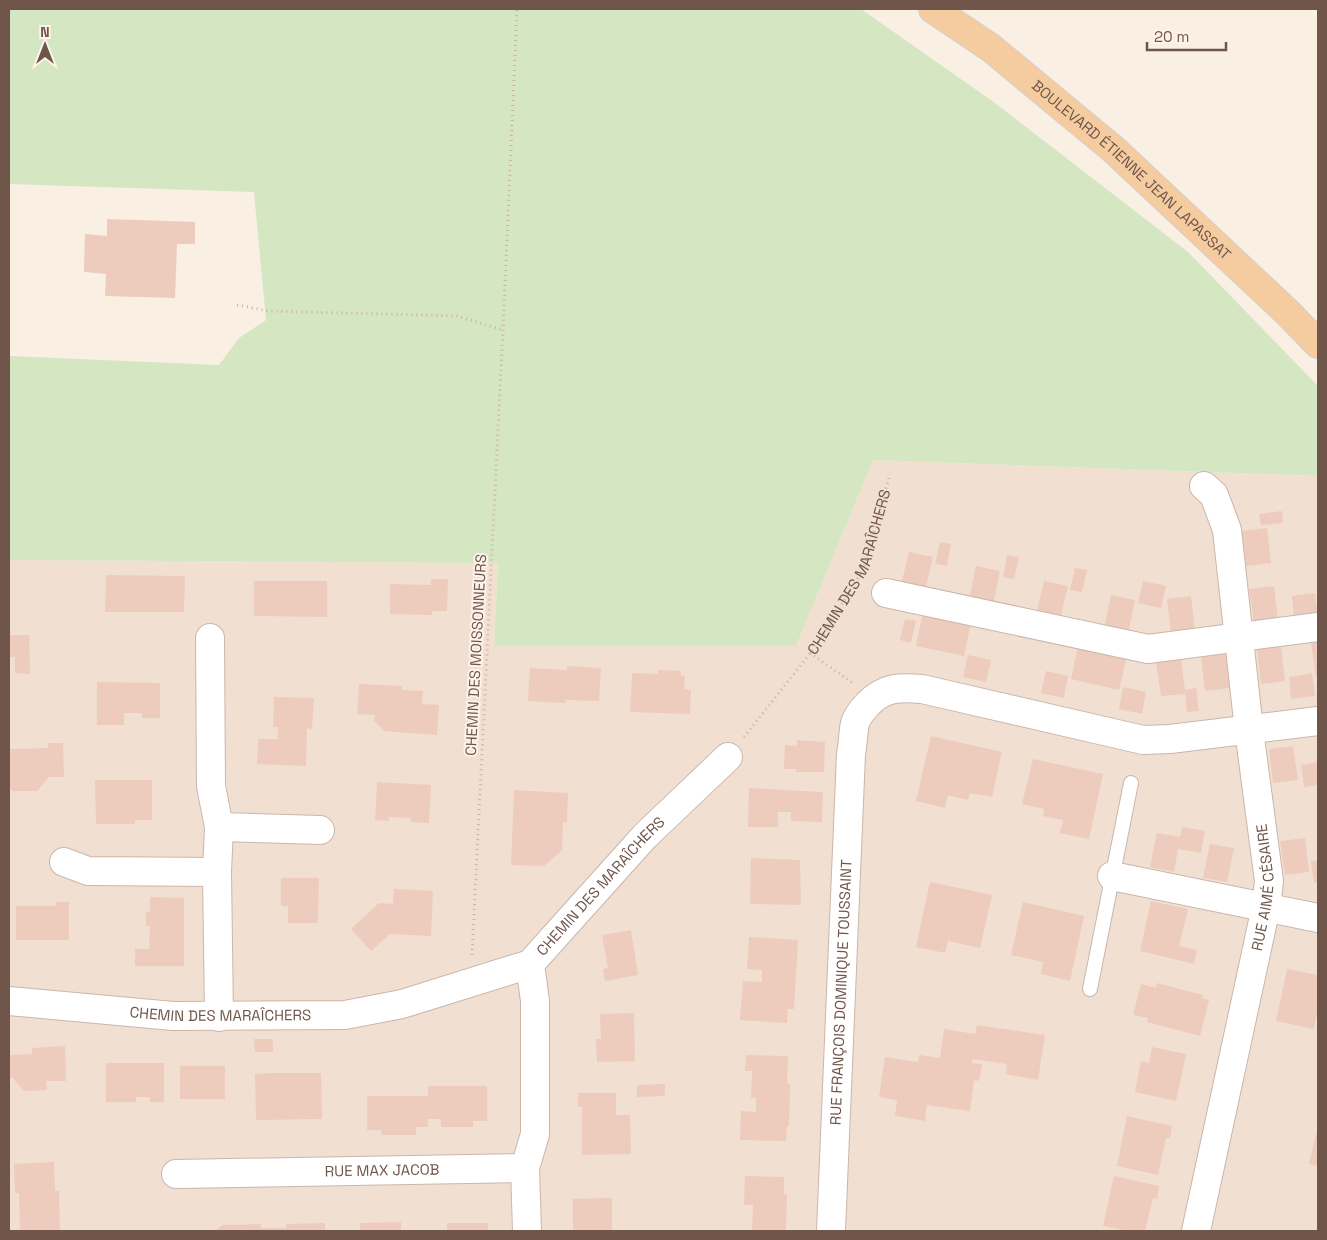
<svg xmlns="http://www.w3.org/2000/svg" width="1327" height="1240" viewBox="0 0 1327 1240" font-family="'Space Grotesk',sans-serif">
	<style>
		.residential { fill: #f1e0d2 }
		.green { fill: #d5e6c3 }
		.building { fill: #edcbbd }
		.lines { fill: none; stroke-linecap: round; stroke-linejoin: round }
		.service-casing { stroke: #cab6ab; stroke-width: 16 }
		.minor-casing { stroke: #cab6ab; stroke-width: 30 }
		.primary-casing { stroke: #d7cfcd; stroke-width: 30 }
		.path { stroke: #d2afa1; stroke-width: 3; stroke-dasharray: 1 4; stroke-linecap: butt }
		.service { stroke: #fff; stroke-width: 14 }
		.minor { stroke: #fff; stroke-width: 28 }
		.primary { stroke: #f4cca0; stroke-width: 28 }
		.labels { text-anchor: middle; stroke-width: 4; stroke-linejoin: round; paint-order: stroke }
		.street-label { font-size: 15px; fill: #70554b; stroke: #fdf3e9 }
	</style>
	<rect width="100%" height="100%" fill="#faefe3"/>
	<path class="residential" d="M873 460 1318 476V1231H9V560L498 563 494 646H796Z"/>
	<path class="green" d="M9 9H861L995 103 1188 252 1318 386V476L873 460 796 646H494L498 563 9 560V356L219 365 239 338 266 320 254 192 9 184Z"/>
	<path class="building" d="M107 219 195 222V244H177L175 298 105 296 106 274 84 272 85 234 107 236Z
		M1282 511 1283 523 1261 525 1259 514Z
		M1267 528 1271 563 1246 566 1242 531Z
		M940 542 951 544 947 566 935 564Z
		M909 552 933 557 925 591 901 585Z
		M1007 555 1019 557 1014 579 1003 577Z
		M976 566 1000 571 993 605 969 600Z
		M1075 568 1087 570 1082 592 1070 590Z
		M106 575 185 576 184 612H105Z
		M431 579H448L447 611H432V615L390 614V584L431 585Z
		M254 581H327V617L254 616Z
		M1044 581 1068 586 1060 619 1036 615Z
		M1143 581 1166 586 1161 608 1138 603Z
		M1274 586 1278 620 1254 623 1249 589Z
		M1315 593 1318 615 1294 619 1292 596Z
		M1111 595 1135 600 1128 634 1104 629Z
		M1191 596 1195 631 1171 634 1167 599Z
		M923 612 971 622 964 656 916 646Z
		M905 619 916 621 911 643 900 640Z
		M9 635H29L30 674 15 673V657H9Z
		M1318 642V677H1316L1311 643Z
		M1078 646 1127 656 1119 690 1071 679Z
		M1281 646 1285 681 1261 684 1257 649Z
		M1225 653 1230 688 1205 691 1201 656Z
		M968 655 991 660 986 682 963 677Z
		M1181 659 1185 690 1196 688 1199 711 1187 712 1185 694 1161 696 1156 662Z
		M567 666 601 668 599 701 566 700 565 703 528 701 530 668 567 670Z
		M658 670 681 671V676H685L684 689 691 690 690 714 630 712 632 673 658 674Z
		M1046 671 1068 676 1064 698 1041 693Z
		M1312 673 1315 696 1291 699 1289 677Z
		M97 682 160 683V718H142V713H124V725H97Z
		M359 684 402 686V690L423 691 422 704 439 705 437 735 384 731 374 721 375 715 357 714Z
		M1123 687 1146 692 1142 714 1119 709Z
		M274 697 314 698 312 729 307 728 306 766 257 764 258 739H278V727H273Z
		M931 736 1002 752 992 797 970 793 968 800 948 795 945 808 916 801Z
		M797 740 825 742 824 772H796V769H784L785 745 797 746Z
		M48 743H63L64 777H49L37 791H13L9 788V749L48 748Z
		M1293 746 1298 780 1273 783 1269 749Z
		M1033 759 1103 774 1089 839 1060 833 1063 820 1043 816 1044 809 1022 804Z
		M1318 762V785L1304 787 1301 765Z
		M95 780H152V820H135V824H96Z
		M377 782 431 785 429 823 411 822V818L389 817V821L375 820Z
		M749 788 823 792 822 822 791 821V812H778V827H748Z
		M514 790 568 793 567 822H563L562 850 544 866 511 865Z
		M1182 827 1205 831 1201 853 1178 849 1174 872 1150 867 1157 833 1180 837Z
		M1305 838 1309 872 1285 875 1280 841Z
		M1210 844 1234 848 1227 882 1203 878Z
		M751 858 800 860 801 905 750 904Z
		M1318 860V883H1314L1311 861Z
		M281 878H319L318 923H288V906H281Z
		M930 882 992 895 980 948 948 941 945 953 916 947Z
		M394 889 433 891 431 936 390 934 371 951 351 929 379 903 393 904Z
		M150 897 184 898V966H135V949H149L150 926H146V912H150Z
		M1151 901 1188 909 1179 946 1197 950 1194 964 1140 951Z
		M56 902H69V940H16V906H56Z
		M1023 902 1084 916 1070 981 1041 974 1043 962 1011 955Z
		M631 930 638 975 605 981 603 969 608 968 602 935Z
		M749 937 798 940 794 1009H788L787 1023 740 1020 743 981 762 982V970L747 969Z
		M1287 969 1318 975V1016H1316L1314 1029 1276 1021Z
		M1157 983 1203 995 1202 998 1209 1000 1200 1036 1147 1022 1148 1018 1133 1015 1141 984 1156 988Z
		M634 1013 635 1061 597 1062 596 1039H601L600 1014Z
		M977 1025 1045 1035 1038 1080 1006 1074 1007 1064 972 1059V1063L982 1064 979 1081 974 1080 970 1111 927 1105 925 1121 895 1116 897 1100 879 1097 885 1057 918 1062 919 1055 940 1058 944 1029 975 1034Z
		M254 1039H273V1052H255Z
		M65 1046 66 1081H46L47 1090 24 1091 12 1077 9 1080V1055L32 1054V1048Z
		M1152 1047 1186 1054 1176 1101 1135 1092 1141 1061 1149 1063Z
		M746 1055 788 1056 787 1084H790L789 1126H787L786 1141 740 1140 741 1111 756 1112V1098H751L752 1071H745Z
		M106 1063H164V1102H150V1097H136V1102H106Z
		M180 1066H225V1099H180Z
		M271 1073H321L322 1119 256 1120 255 1074Z
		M665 1084V1096L637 1097V1085Z
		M428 1086H487V1121H473V1127H441V1119H428V1127H416V1135H381V1130H367V1096H428Z
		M578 1093H616V1115H630L631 1154 582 1155V1107H578Z
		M1127 1116 1172 1126 1170 1138H1166L1158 1175 1117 1166Z
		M1316 1134 1318 1135V1166L1309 1164Z
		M54 1162 55 1191H59L60 1230 20 1231 19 1193H15L14 1164Z
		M745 1176 784 1177V1194H787L786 1231H752L753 1205H744Z
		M1114 1176 1159 1186 1157 1199 1153 1198 1145 1231H1129L1103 1226Z
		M604 1198H612V1231H573V1199Z
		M401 1222V1231H360V1223Z
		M325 1223V1231H215L222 1225 261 1224V1228H286V1224Z
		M447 1223H488V1231H447Z"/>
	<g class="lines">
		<defs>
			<path id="service" d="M1090 989 1131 783"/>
			<g id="minor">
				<path d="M886 593 1148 649 1318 627"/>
				<path d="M210 638 211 786 219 827 217 872 219 1017"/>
				<path d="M219 827 320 830"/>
				<path d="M64 862 88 871 217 872"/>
				<path d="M1112 876 1318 918"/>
				<path id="s2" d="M9 1001 173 1016 345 1015 402 1004 530 964 645 836 728 757"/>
				<path id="s3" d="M176 1174 525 1168"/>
				<path d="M527 1231 525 1168 535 1134V1001L530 964"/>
				<path id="s4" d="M831 1231 851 754C853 744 853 732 855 723 858 715 863 709 868 704 884 687 900 687 922 689L1143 740 1170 739 1318 721"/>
				<path id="s5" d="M1196 1231 1266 907 1269 881 1249 730 1227 530 1214 495 1204 486"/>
			</g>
			<g id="primary">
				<path id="s6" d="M933 9 991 48 1113 149 1287 312 1318 344"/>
			</g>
		</defs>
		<use href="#service" class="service-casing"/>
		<use href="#minor" class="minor-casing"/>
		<use href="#primary" class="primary-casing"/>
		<g class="path">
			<path d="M237 305 269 311 457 316 503 330"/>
			<path d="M810 653 853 683"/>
			<path id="s1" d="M744 737 816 646 864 568 890 474"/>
			<path d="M472 955 503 330 517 9"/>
		</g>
		<use href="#service" class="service"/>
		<use href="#minor" class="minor"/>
		<use href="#primary" class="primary"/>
	</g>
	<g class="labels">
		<g class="street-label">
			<text dy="5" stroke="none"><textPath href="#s6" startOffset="256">BOULEVARD ÉTIENNE JEAN LAPASSAT</textPath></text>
			<text dy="5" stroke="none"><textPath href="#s1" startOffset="198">CHEMIN DES MARAÎCHERS</textPath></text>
			<text transform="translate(476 655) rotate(-87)" y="5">CHEMIN DES MOISSONNEURS</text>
			<text dy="5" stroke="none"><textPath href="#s2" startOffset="634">CHEMIN DES MARAÎCHERS</textPath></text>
			<text dy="5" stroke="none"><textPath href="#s5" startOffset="351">RUE AIMÉ CÉSAIRE</textPath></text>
			<text dy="5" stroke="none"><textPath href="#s4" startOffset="239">RUE FRANÇOIS DOMINIQUE TOUSSAINT</textPath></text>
			<text dy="5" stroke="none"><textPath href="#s2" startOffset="212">CHEMIN DES MARAÎCHERS</textPath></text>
			<text dy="5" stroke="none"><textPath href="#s3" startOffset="206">RUE MAX JACOB</textPath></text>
		</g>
	</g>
	<rect width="1327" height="1240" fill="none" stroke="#70554b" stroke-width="20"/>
	<g transform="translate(45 45)" stroke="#fdf3e9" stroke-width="4" paint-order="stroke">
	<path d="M0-4L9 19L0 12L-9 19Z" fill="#70554b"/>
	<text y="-8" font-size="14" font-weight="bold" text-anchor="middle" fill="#70554b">N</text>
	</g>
	<path d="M1147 42v8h79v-8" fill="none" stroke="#70554b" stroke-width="2.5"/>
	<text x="1154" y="42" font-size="15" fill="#70554b" stroke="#fdf3e9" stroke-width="4" paint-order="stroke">20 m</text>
</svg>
